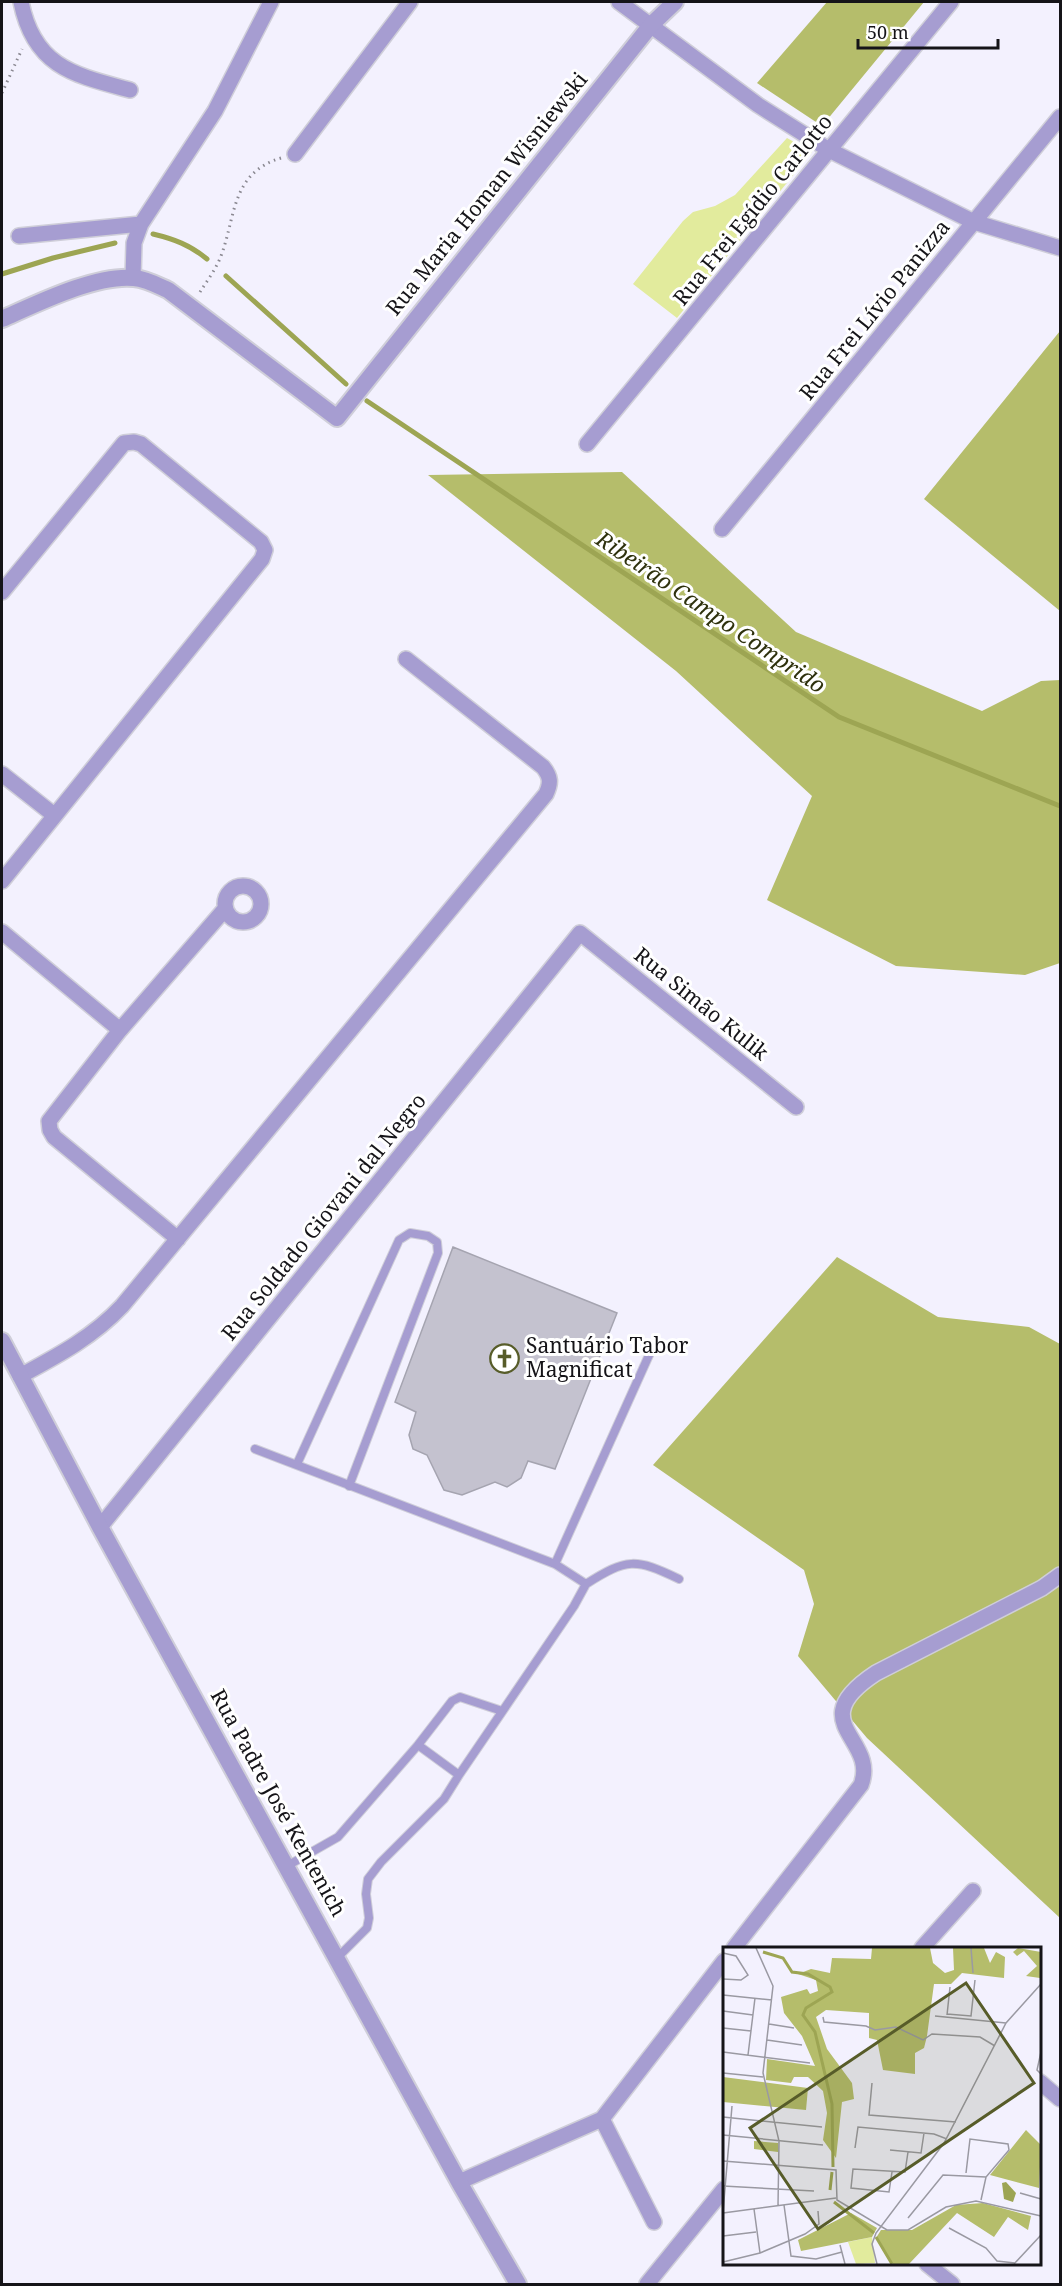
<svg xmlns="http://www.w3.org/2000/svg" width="1062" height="2286" viewBox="0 0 1062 2286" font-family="'Noto Serif',serif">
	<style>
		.green { fill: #e2eb9d }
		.forest { fill: #b5bd6b }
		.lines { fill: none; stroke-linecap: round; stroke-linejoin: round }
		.stream { stroke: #9da553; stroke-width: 5 }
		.building { fill: #c4c2cf; stroke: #a5a4b0; stroke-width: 1.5 }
		.service-casing { stroke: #cfced9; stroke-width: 10 }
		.minor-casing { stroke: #cfced9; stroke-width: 18 }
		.tertiary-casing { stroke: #cfced9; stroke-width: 20 }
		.path { stroke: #8a8891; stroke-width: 3; stroke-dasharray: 1.5 4.5; stroke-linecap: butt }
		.service { stroke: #a69dd1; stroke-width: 8 }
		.minor { stroke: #a69dd1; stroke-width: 15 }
		.tertiary { stroke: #a69dd1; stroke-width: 16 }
		.labels { text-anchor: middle; stroke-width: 6; stroke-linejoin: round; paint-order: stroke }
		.street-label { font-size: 21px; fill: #151418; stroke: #fff }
		.poi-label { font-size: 21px; fill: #151418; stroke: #fff; text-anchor: start }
		.water-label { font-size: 22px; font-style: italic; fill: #2e310d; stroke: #fff }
		.inset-river { fill: none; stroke: #9da553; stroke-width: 3 }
		.inset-road { fill: none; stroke: #9a99a2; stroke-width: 1.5 }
		.view { fill: #575c29; fill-opacity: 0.15; stroke: #575c29; stroke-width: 3 }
		.inset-edge { fill: none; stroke: #151418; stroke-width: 3 }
	</style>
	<rect width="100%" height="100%" fill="#f3f1fe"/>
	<path class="green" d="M787 138 812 152 677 318 633 284 683 221 693 212 715 206 735 195Z"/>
	<path class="forest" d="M827 2H924L822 126 757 83Z
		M1060 331V611L924 499Z
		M622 472 796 632 982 711 1041 681 1060 680V963L1025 975 896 966 767 900 812 796 676 671 428 475Z
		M837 1257 938 1317 1029 1327 1060 1344V1918L867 1738 798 1656 814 1604 804 1570 653 1465Z"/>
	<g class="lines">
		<path class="stream" d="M153 234C174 239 190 245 207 259
			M2 274 53 258 115 243
			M226 276 346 384
			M367 401 839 717 1060 806"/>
	</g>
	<path class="building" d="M453 1247 617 1313 555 1469 528 1461 521 1478 507 1487 495 1482 462 1495 444 1490 427 1455 413 1449 409 1435 416 1412 395 1402Z"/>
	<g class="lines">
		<defs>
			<path id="service" d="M255 1449 555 1564 586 1584 574 1606 459 1775
				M297 1464 399 1240 410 1233 428 1236 437 1242 438 1253 349 1486
				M555 1564 650 1353
				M586 1584C627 1558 635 1558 679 1579
				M418 1745 452 1701 460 1697 502 1711
				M287 1866 338 1837 418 1745 459 1775 444 1799 381 1862 368 1879 366 1894 369 1918 367 1928 337 1958"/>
			<path id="minor" d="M21 2C34 67 74 75 130 90
				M619 2 758 105 829 150 974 222 1060 248
				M295 154 410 2
				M19 236 141 224
				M133 278 134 243 141 224 215 111 271 2
				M587 444 951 2
				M722 529 1060 117
				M2 592 124 443 134 442 141 444 261 542 265 550 262 559 2 881
				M2 774 54 815
				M225 904a18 18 0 1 1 36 0a18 18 0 1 1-36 0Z
				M2 932 120 1030
				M178 1239 54 1137 50 1130 49 1121 120 1030 225 909
				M20 1376C57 1356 93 1337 122 1306L546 794C551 783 551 777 543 767L406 659
				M100 1527 580 933 796 1107
				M734 1948 861 1785C879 1738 800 1723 876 1673L1042 1588 1060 1575
				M922 1948 973 1891
				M1040 2082 1060 2099
				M602 2119 654 2222
				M459 2182 602 2119 724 1961
				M927 2264 952 2284
				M647 2284 724 2189"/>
			<path id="tertiary" d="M2 319C36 304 96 274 134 278 146 279 157 285 168 290L337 418 651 25 675 2
				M2 1341 100 1527 459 2182 518 2284"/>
		</defs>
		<use href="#service" class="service-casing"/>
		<use href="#minor" class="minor-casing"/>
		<use href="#tertiary" class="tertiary-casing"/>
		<path class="path" d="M2 93 22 49
			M200 292C207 281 216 269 221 256 236 216 231 173 281 158"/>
		<use href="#service" class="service"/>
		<use href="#minor" class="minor"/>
		<use href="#tertiary" class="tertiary"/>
	</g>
	<defs>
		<symbol id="church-ring" viewBox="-11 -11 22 22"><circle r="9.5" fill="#fff" stroke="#575c29" stroke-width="1.5"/><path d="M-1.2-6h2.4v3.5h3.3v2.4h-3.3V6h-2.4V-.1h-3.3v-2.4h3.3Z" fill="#575c29"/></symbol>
	</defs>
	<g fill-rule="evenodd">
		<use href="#church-ring" x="488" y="1342" width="33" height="33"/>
	</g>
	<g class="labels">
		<g class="street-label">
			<text transform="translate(487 194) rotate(-51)" y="7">Rua Maria Homan Wisniewski</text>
			<text transform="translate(753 210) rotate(-51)" y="7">Rua Frei Egídio Carlotto</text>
			<text transform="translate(875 310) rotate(-51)" y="7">Rua Frei Lívio Panizza</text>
			<text transform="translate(701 1004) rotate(39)" y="7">Rua Simão Kulik</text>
			<text transform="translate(324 1217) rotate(-51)" y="7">Rua Soldado Giovani dal Negro</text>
			<text transform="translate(278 1803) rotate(61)" y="7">Rua Padre José Kentenich</text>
		</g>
		<g class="poi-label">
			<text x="526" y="1353">Santuário Tabor<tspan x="526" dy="24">Magnificat</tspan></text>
		</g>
		<g class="water-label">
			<text transform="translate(711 612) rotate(34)" y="8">Ribeirão Campo Comprido</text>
		</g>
	</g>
	<g transform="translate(723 1947)">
		<rect width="318" height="318" fill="#f3f1fe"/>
		<path d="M149 290 152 316 133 317 125 295Z" fill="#e2eb9d"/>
		<path d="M149 1H207L210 16 222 26 231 23 230 1H261L267 16 273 5 282 10 281 31 239 26 228 37H211L204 89 201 101 192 106V127L160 123 154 93 146 91V66L103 63 93 70 104 102 129 136 131 152 119 155 113 211 100 193 104 166 100 144 85 130H71L68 136 43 133 44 112 92 119 79 89 61 66 58 50 84 42 87 47 95 44 93 33 75 27 88 22 107 26 109 11 148 12ZM295 1 318 5 317 31 303 29 314 19 301 4 294 9 290 5ZM0 130 85 141 83 163 0 155ZM303 183 318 198 316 241 267 228ZM31 194 55 196V205L31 202ZM260 256 308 269 305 283 285 270 271 290 234 266 186 317H170L153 291 158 283H189L233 258ZM128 266 154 281 149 290 78 304 75 293Z" fill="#b5bd6b"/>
		<path d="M283 235 293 246 290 255 281 252 279 236Z" fill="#9da553"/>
		<path class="inset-river" d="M40 5 60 11 69 25 85 27 107 40 109 45 83 61 80 68 92 85 109 157 110 220M107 243 109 225M111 255 151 286M153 290 169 317"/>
		<path class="inset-road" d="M33 1 50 39 40 126 56 194 55 259M248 1 250 26M0 6 13 9 25 28 18 33 0 32M0 48 49 53M0 64 30 68M224 67 248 69 252 33M224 68 227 40M212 69 283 76M100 70 101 75 143 79 152 83 173 80 200 93 209 87 257 90 272 99M46 77 71 81M0 81 28 84M44 93 79 98M0 105 87 116M318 105 314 123 318 127M25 108 32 51M0 126 40 130M149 136 146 168 233 175M0 170 99 180M0 188 100 198M132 201 135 180 211 187 224 192M167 203 198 206 201 186M0 214 113 223 114 253 164 283H185L223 260 253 254 318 269M169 225 166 245 128 241 130 222 182 225 185 205M243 226 247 192 285 197 286 203 263 230 258 253M0 239 91 244M297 246 318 252M61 258 68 309 93 312 119 305M31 262 37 306M0 265 9 159M0 266 113 251M185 271 220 228 263 230M226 281 263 301 274 314 292 316M0 289 33 285M117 298 122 317M0 315 37 306 82 287 96 277 95 264M154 317 149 297 153 286 221 196 283 76 318 37M291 317 318 288"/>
		<path class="view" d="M243 36 311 136 95 282 27 181Z"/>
		<rect width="318" height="318" class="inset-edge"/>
	</g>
	<rect width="1062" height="2286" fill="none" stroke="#151418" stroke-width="6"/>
	<path d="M858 39v9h140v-9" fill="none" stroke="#151418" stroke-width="3"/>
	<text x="867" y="39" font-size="18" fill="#151418" stroke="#ffffff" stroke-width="4.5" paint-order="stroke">50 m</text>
</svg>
